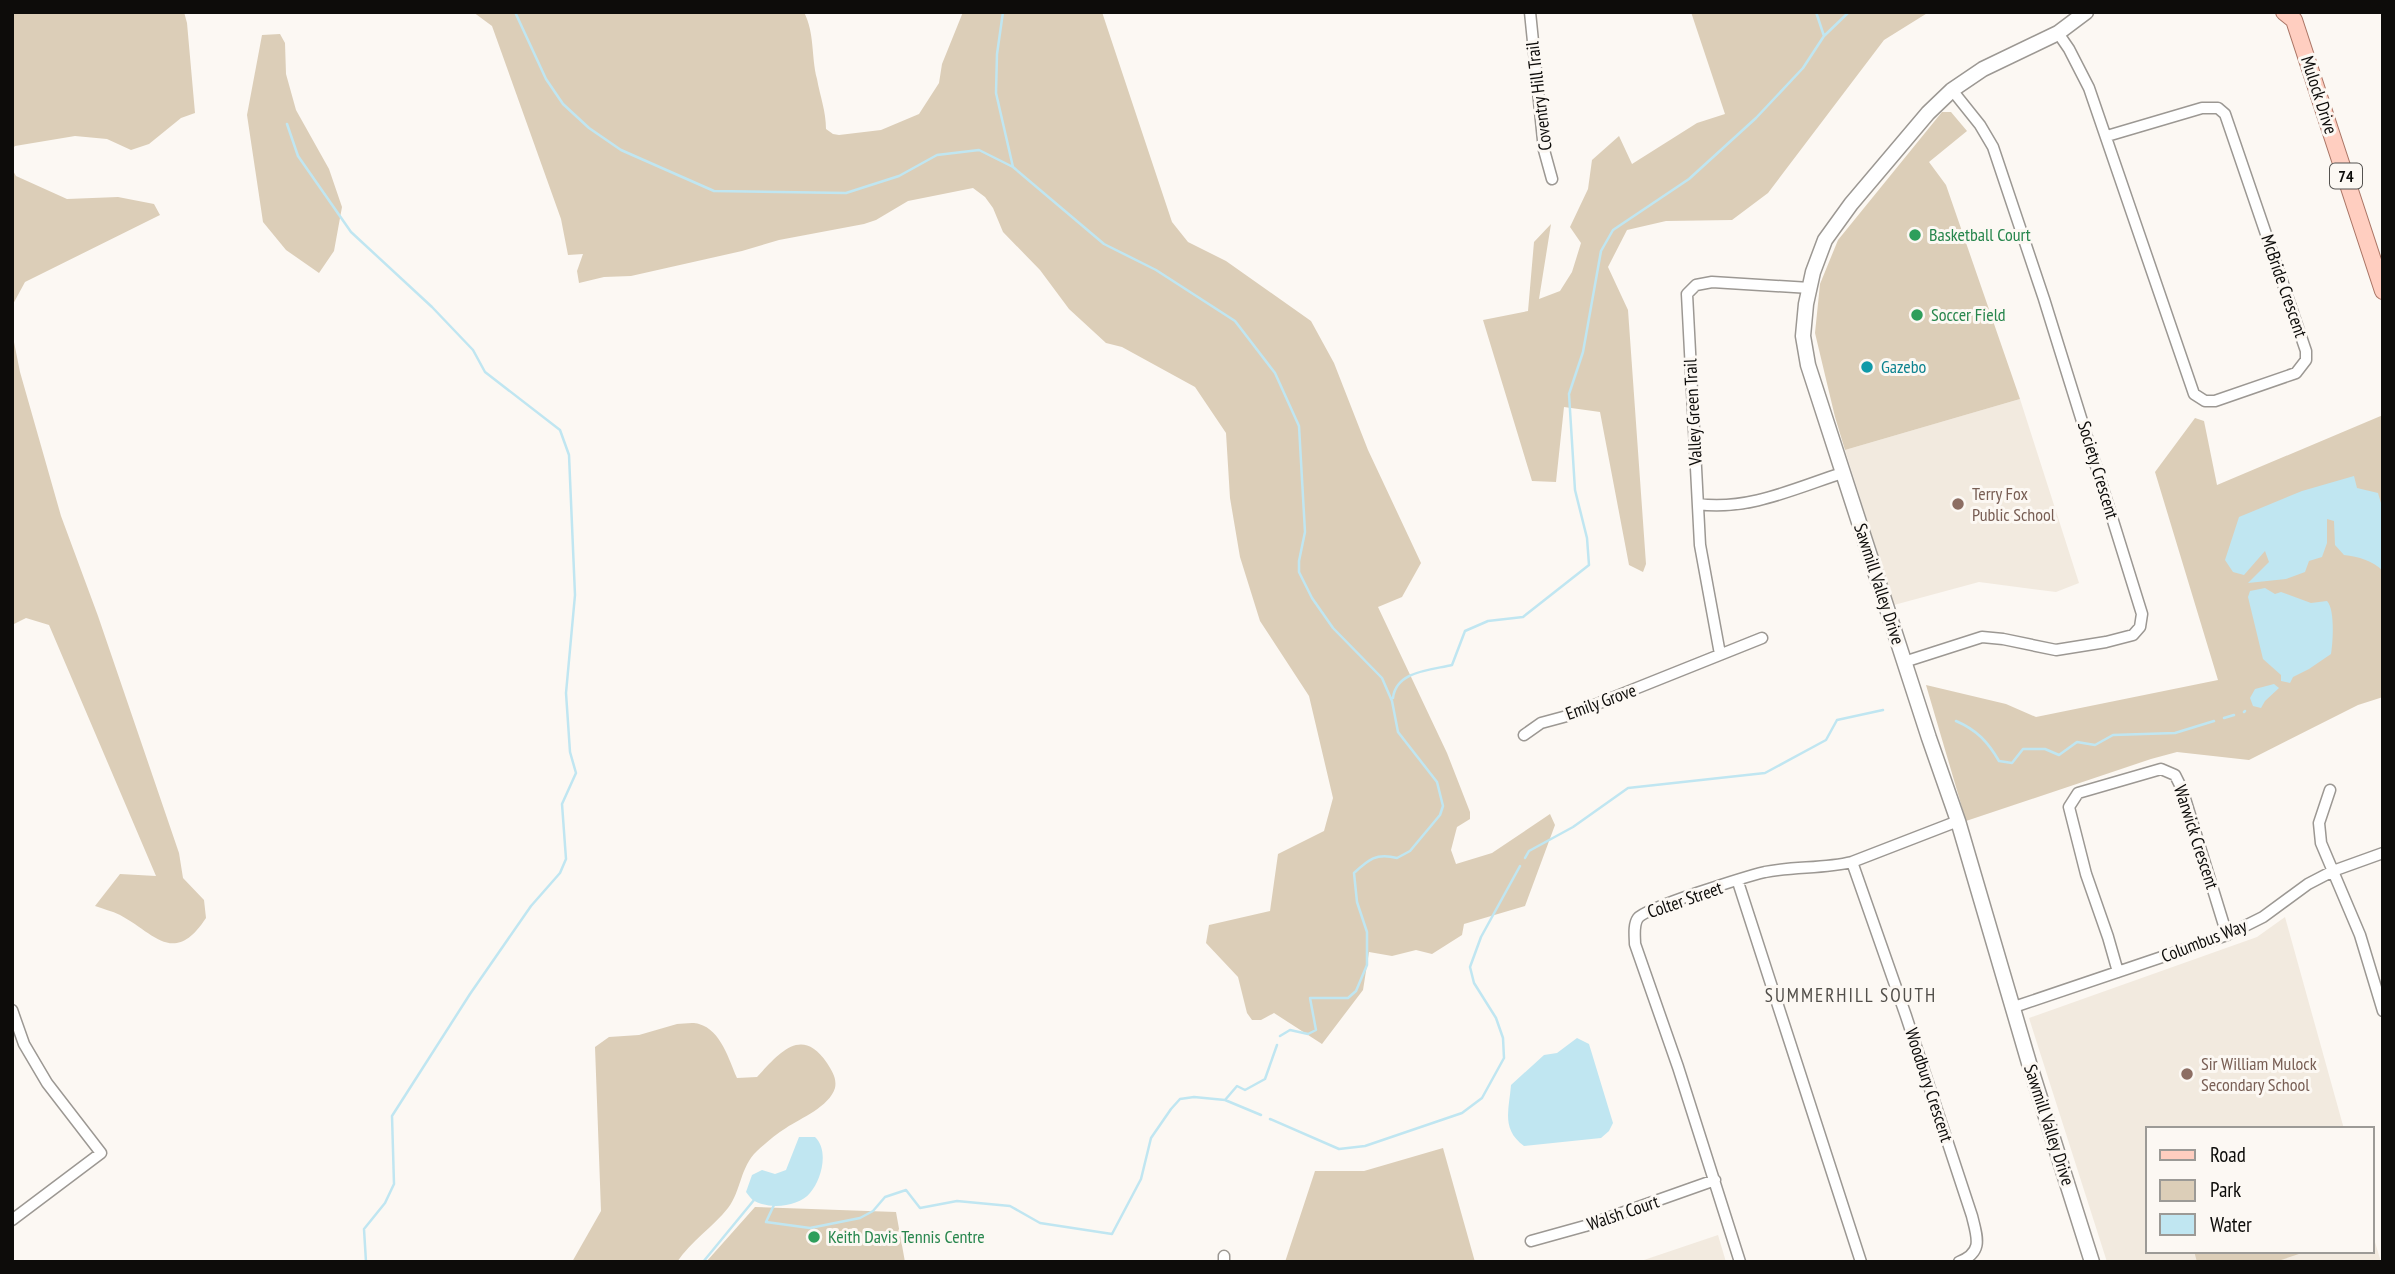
<svg xmlns="http://www.w3.org/2000/svg" width="2395" height="1274" viewBox="0 0 2395 1274" font-family="'PT Sans Narrow',sans-serif">
	<style>
		.built { fill: #f2eadf }
		.green { fill: #dcceb8 }
		.water { fill: #c0e6f1 }
		.lines { fill: none; stroke-linecap: round; stroke-linejoin: round }
		.stream { stroke: #c0e6f1; stroke-width: 2.5 }
		.street-casing { stroke: #9c9893; stroke-width: 13 }
		.secondary-casing { stroke: #9c9893; stroke-width: 17 }
		.primary-casing { stroke: #aa7565; stroke-width: 18 }
		.street { stroke: #fff; stroke-width: 10 }
		.secondary { stroke: #fff; stroke-width: 14 }
		.primary { stroke: #ffcec0; stroke-width: 16 }
		.leisure-dot { fill: #2e9e5b; stroke: #fcf8f3; stroke-width: 2.5 }
		.culture-dot { fill: #0f9aa8; stroke: #fcf8f3; stroke-width: 2.5 }
		.education-dot { fill: #8d6e63; stroke: #fcf8f3; stroke-width: 2.5 }
		.labels { text-anchor: middle; stroke-width: 6; stroke-linejoin: round; paint-order: stroke }
		.shield { fill: #fcf8f3; stroke: #555350; stroke-width: 2 }
		.shield-label { font-size: 16px; font-weight: bold; fill: #0d0c0a }
		.street-label { font-size: 18px; fill: #0d0c0a; stroke: #fcf8f3 }
		.leisure-label { font-size: 18px; fill: #27864d; stroke: #fcf8f3; text-anchor: start }
		.culture-label { font-size: 18px; fill: #0d838f; stroke: #fcf8f3; text-anchor: start }
		.education-label { font-size: 18px; fill: #785e54; stroke: #fcf8f3; text-anchor: start }
		.neighbourhood-label { font-size: 19px; letter-spacing: 2px; fill: #524f4a; stroke: #fcf8f3 }
	</style>
	<rect width="100%" height="100%" fill="#fcf8f3"/>
	<path class="built" d="M2020 399 2079 583 2056 592 1979 582 1894 605 1845 450Z
		M2285 917 2344 1129H2148V1251H2372V1232L2381 1262H2107L2029 1018 2257 937Z
		M1718 1235 1726 1262H1638Z"/>
	<path class="green" d="M12 12H184L187 23 195 113 181 118 149 144 131 150 107 139 75 136 15 146 12 149Z
		M473 12H804C815 34 811 56 817 79 820 96 826 111 826 129L833 134 839 135 881 130 919 114 939 83 942 64 963 12H1102L1172 222 1188 242 1226 261 1311 321 1334 363 1368 450 1421 563 1402 597 1378 607 1447 753 1470 812V819L1457 827 1451 850 1456 864 1492 853 1550 814 1555 825 1525 906 1464 924 1462 935 1432 954 1416 950 1392 956 1369 952 1363 990 1322 1044 1274 1013 1261 1020H1252L1247 1013 1238 977 1206 943 1209 925 1270 911 1278 854 1324 831 1333 798 1309 696 1260 621 1240 557 1230 498 1226 433 1195 387 1122 347 1106 343 1069 309 1040 270 1003 232 993 208 985 197 973 188 908 201 876 220 864 224 779 240 742 251 631 276 604 277 579 283 577 271 583 254 568 255 561 219 492 26Z
		M1691 12H1929L1884 40 1768 193 1732 220 1666 221 1627 230 1608 267 1628 310 1646 564 1643 572 1629 565 1600 412 1564 407 1556 482 1532 481 1483 320 1528 311 1534 242 1551 224 1539 299 1560 291 1572 272 1581 243 1570 227 1588 189 1592 160 1619 136 1632 164 1697 123 1725 114Z
		M280 34 285 43 286 74 296 110 329 169 342 207 334 251 319 273 286 250 263 222 247 115 262 35Z
		M1942 112H1951L1967 131 1929 162 1946 185 2020 399 1845 450 1835 417 1815 333 1820 284 1838 240Z
		M12 169 16 176 67 199 118 197 154 204 160 215 25 282 12 306Z
		M12 332 20 372 61 516 98 616 179 853 183 878 204 900 206 918C174 967 154 933 120 915 112 911 103 909 95 906L120 874 156 876 49 625 26 618 12 625Z
		M2383 415V697L2358 705 2249 760 2177 752 2151 759 1966 821 1926 685 2006 704 2036 717 2218 680 2155 472 2195 418 2204 421 2217 485Z
		M677 1024C683 1024 693 1022 699 1024 721 1030 729 1060 737 1078L757 1077C779 1054 801 1025 827 1063 832 1071 837 1078 835 1088 829 1107 801 1118 786 1128 776 1134 766 1143 757 1151 740 1167 741 1191 728 1208 713 1227 691 1241 677 1262H572L601 1211 595 1047 609 1037 639 1035Z
		M1443 1148 1475 1262H1285L1315 1171H1364Z
		M755 1207 896 1212 905 1262H706Z
		M2194 1251H2308L2275 1262H2197Z"/>
	<path class="water" d="M2354 476 2357 488 2378 493 2383 510V571C2372 560 2359 557 2344 555L2335 545 2334 521 2327 519V543L2322 557 2309 561 2305 572 2286 579 2248 583 2269 562 2265 551 2244 575 2233 572 2225 560 2239 517 2302 491Z
		M2265 588 2275 594 2281 592 2311 603 2327 601C2335 609 2333 642 2331 654L2309 669 2293 677 2290 683 2281 681V675L2263 659 2248 597 2250 591Z
		M2274 684 2279 688 2265 701 2261 708 2253 706 2250 698 2255 689Z
		M1577 1038 1589 1044 1613 1123 1609 1131 1601 1138 1524 1146C1501 1129 1509 1110 1511 1085L1544 1055 1557 1053Z
		M799 1137H815C829 1150 822 1179 810 1193 799 1207 768 1210 753 1200 752 1200 746 1192 746 1192L752 1175 762 1170 775 1174 786 1170Z"/>
	<g class="lines">
		<path class="stream" d="M515 12 546 79 563 104 589 128 621 150 714 191 846 193 899 176 937 155 979 150 1013 167 1104 244 1156 270 1235 321 1275 373 1299 426 1305 532 1299 561V572L1312 598 1333 628 1382 678 1392 701 1398 732 1437 782 1443 806 1440 815 1410 851 1397 858C1376 853 1369 859 1354 873L1357 902 1367 932V965L1356 991 1348 998H1310L1316 1030 1308 1034 1290 1030 1280 1036
			M1003 12 997 54 996 93 1013 167
			M1816 12 1824 36
			M287 124 298 156 351 232 432 307 473 350 485 372 560 430 569 455 575 595 566 693 570 752 576 773 562 804 566 859 560 873 531 906 470 994 392 1116 394 1184 385 1203 364 1229 366 1262
			M1393 698C1396 671 1431 670 1452 665L1465 631 1488 621 1523 617 1589 565 1587 538 1575 490 1569 394 1583 352 1601 251 1613 230 1689 179 1756 118 1803 68 1824 36 1849 12
			M2244 712 2245 711
			M2224 718 2234 715
			M1956 721C1977 730 1988 742 1999 761L2012 763 2023 749H2045L2059 755 2077 742 2095 745 2113 735 2175 733 2214 721
			M1525 858 1529 851 1573 827 1628 788 1765 773 1826 740 1837 720 1883 710
			M1225 1100 1237 1086 1245 1090 1265 1079 1277 1045
			M1270 1119 1339 1149 1365 1146 1462 1113 1482 1098 1504 1058 1503 1038 1496 1018 1474 983 1470 967 1481 937 1520 866
			M774 1205 766 1222 810 1228 860 1218 873 1211 885 1197 906 1190 920 1208 957 1201 1010 1206 1040 1223 1112 1234 1141 1179 1151 1138 1171 1109 1180 1099 1194 1097 1225 1100 1261 1115
			M703 1262 754 1200"/>
		<defs>
			<path id="street" d="M1530 12 1544 150 1552 179
				M2058 33 2069 49 2089 88 2194 394 2205 401H2215L2296 373 2306 360V351L2225 114 2218 108H2202L2107 136
				M1698 504C1748 511 1796 488 1842 473
				M1720 654 1700 545 1687 294 1696 285 1712 282 1810 288
				M1904 662 1982 637 2003 639 2056 650 2106 642 2133 635 2140 627 2142 614 2044 299 1993 147 1980 125 1952 90
				M1524 735 1541 723 1567 716 1762 638
				M2330 790 2319 823 2321 843 2360 935 2383 1011
				M1852 862 1906 1016 1972 1216C1977 1237 1984 1252 1959 1262
				M1738 882 1861 1262
				M2118 972 2108 937 2086 874 2069 807 2078 793 2161 769 2175 775 2182 789 2227 935
				M2014 1007 2227 935 2263 917 2308 884 2333 871 2383 853
				M12 1010 24 1044 47 1083 101 1153 12 1220
				M1531 1241 1585 1226 1715 1180
				M1224 1256V1262
				M1740 1262 1678 1067 1635 944C1635 937 1633 925 1638 918 1645 908 1748 876 1765 872 1794 866 1823 869 1852 862L1958 821"/>
			<path id="secondary" d="M2086 12 2058 33 1983 69 1952 90 1928 113 1851 204 1825 240 1813 272 1806 304 1803 336 1808 365 1929 738 1958 821 2029 1063 2092 1262"/>
			<path id="primary" d="M2284 12 2294 20 2383 291"/>
		</defs>
		<use href="#street" class="street-casing"/>
		<use href="#secondary" class="secondary-casing"/>
		<use href="#primary" class="primary-casing"/>
		<use href="#street" class="street"/>
		<use href="#secondary" class="secondary"/>
		<use href="#primary" class="primary"/>
	</g>
	<g class="leisure-dot">
		<circle cx="1915" cy="235" r="7"/>
		<circle cx="1917" cy="315" r="7"/>
		<circle cx="814" cy="1237" r="7"/>
	</g>
	<circle class="culture-dot" cx="1867" cy="367" r="7"/>
	<g class="education-dot">
		<circle cx="1958" cy="504" r="7"/>
		<circle cx="2187" cy="1074" r="7"/>
	</g>
	<g class="labels">
		<rect class="shield" x="2330" y="163.5" width="32" height="25" rx="5"/>
		<g class="shield-label">
			<text x="2346" y="182">74</text>
		</g>
		<g class="street-label">
			<text transform="translate(2319 95) rotate(72)" y="6">Mulock Drive</text>
			<text transform="translate(1539 96) rotate(-97)" y="6">Coventry Hill Trail</text>
			<text transform="translate(2284 286) rotate(71)" y="6">McBride Crescent</text>
			<text transform="translate(1693 412) rotate(-93)" y="6">Valley Green Trail</text>
			<text transform="translate(2098 470) rotate(73)" y="6">Society Crescent</text>
			<text transform="translate(1879 584) rotate(72)" y="6">Sawmill Valley Drive</text>
			<text transform="translate(1601 702) rotate(-20)" y="6">Emily Grove</text>
			<text transform="translate(2196 837) rotate(72)" y="6">Warwick Crescent</text>
			<text transform="translate(1685 900) rotate(-19)" y="6">Colter Street</text>
			<text transform="translate(2204 941) rotate(-21)" y="6">Columbus Way</text>
			<text transform="translate(1929 1085) rotate(72)" y="6">Woodbury Crescent</text>
			<text transform="translate(2049 1125) rotate(72)" y="6">Sawmill Valley Drive</text>
			<text transform="translate(1623 1213) rotate(-19)" y="6">Walsh Court</text>
		</g>
		<g class="leisure-label">
			<text x="1929" y="241">Basketball Court</text>
			<text x="1931" y="321">Soccer Field</text>
			<text x="828" y="1243">Keith Davis Tennis Centre</text>
		</g>
		<g class="culture-label">
			<text x="1881" y="373">Gazebo</text>
		</g>
		<g class="education-label">
			<text x="1972" y="500">Terry Fox<tspan x="1972" dy="21">Public School</tspan></text>
			<text x="2201" y="1070">Sir William Mulock<tspan x="2201" dy="21">Secondary School</tspan></text>
		</g>
		<g class="neighbourhood-label">
			<text x="1851" y="1002">SUMMERHILL SOUTH</text>
		</g>
	</g>
	<rect width="2395" height="1274" fill="none" stroke="#0d0c0a" stroke-width="28"/>
	<rect x="2146" y="1127" width="228" height="126" fill="#fcf8f3" stroke="#9c9a96" stroke-width="2"/>
	<rect x="2160" y="1150" width="35" height="10" fill="#ffcec0" stroke="#9c9a96" stroke-width="2"/>
	<text x="2210" y="1162" font-size="21" fill="#0d0c0a">Road</text>
	<rect x="2160" y="1180" width="35" height="21" fill="#dcceb8" stroke="#9c9a96" stroke-width="2"/>
	<text x="2210" y="1197" font-size="21" fill="#0d0c0a">Park</text>
	<rect x="2160" y="1214" width="35" height="21" fill="#c0e6f1" stroke="#9c9a96" stroke-width="2"/>
	<text x="2210" y="1232" font-size="21" fill="#0d0c0a">Water</text>
</svg>
